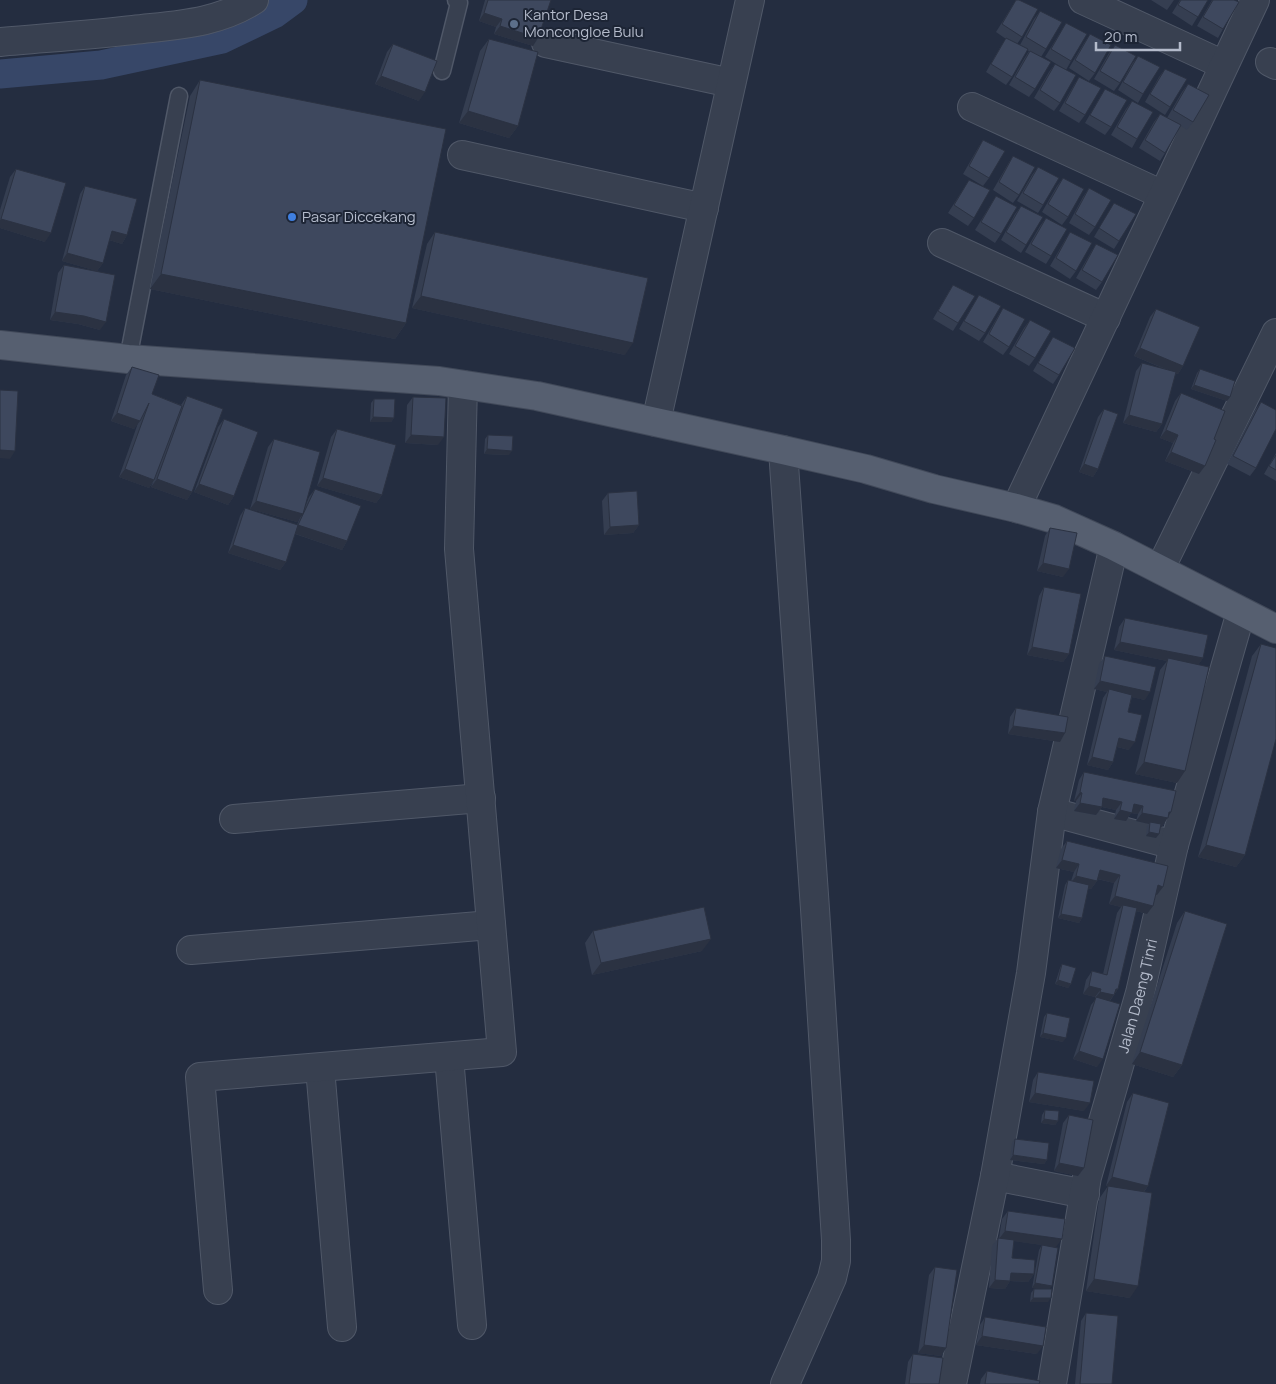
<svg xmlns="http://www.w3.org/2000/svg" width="1276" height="1384" viewBox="0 0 1276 1384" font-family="Manrope,sans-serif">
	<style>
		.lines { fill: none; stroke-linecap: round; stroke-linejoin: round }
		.canal { stroke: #374768; stroke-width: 29 }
		.service-casing { stroke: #505868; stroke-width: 19 }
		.minor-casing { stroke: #505868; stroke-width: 30 }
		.primary-casing { stroke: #414959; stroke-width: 30 }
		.service { stroke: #384050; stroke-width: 16 }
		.minor { stroke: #384050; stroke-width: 28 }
		.primary { stroke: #565f70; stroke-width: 28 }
		.wall { fill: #353e51 }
		.shaded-wall { fill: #2b3242 }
		.building { fill: #3e485e; stroke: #2b3242 }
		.service-dot { fill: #5c6f8a; stroke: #1d2535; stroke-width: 2 }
		.shop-dot { fill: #3f7fe0; stroke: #1d2535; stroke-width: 2 }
		.labels { text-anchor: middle; stroke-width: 4; stroke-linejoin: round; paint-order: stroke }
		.poi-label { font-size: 15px; fill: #b4bbcb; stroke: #1d2535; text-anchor: start }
		.street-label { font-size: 15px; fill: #b4bbcb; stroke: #1d2535 }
	</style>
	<rect width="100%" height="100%" fill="#242d40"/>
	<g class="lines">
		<path class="canal" d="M0 74 101 65 222 39 274 14 293 0"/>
		<defs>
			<path id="service" d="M442 71 459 3 456 0
				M128 359 179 96"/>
			<g id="minor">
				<path d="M1083 0 1224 65"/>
				<path d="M0 42C44 38 89 35 133 30 175 25 217 24 254 0"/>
				<path d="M546 43 731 83"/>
				<path d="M1270 62 1276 65"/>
				<path d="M972 107 1163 195"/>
				<path d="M462 155 704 208"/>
				<path d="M942 243 1106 318"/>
				<path d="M656 422 750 0"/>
				<path d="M783 450 815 909 836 1240V1261L832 1278 785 1384"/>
				<path d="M1016 508 1255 0"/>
				<path d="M1160 569 1276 333"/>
				<path d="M1052 812 1174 845"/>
				<path d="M234 819 481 798"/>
				<path d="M191 950 491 925"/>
				<path d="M449 1057 472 1325"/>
				<path d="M320 1068 342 1327"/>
				<path d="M995 1176 1085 1194"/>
				<path d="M218 1290 200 1077 502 1052 459 549 463 385"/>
				<path d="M952 1384 995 1176 1031 973 1052 812 1114 546"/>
				<path id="s1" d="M1052 1384 1087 1177 1140 993 1174 845 1241 612"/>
			</g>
			<path id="primary" d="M0 345 128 359 439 381 537 396 783 450 866 469 934 489 1016 508 1054 519 1114 546 1276 629"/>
		</defs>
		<use href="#service" class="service-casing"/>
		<use href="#minor" class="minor-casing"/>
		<use href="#primary" class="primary-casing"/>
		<use href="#service" class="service"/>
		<use href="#minor" class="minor"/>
		<use href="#primary" class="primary"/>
	</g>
	<path class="wall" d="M485 0H551L538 38 533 46 494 34 496 27 479 21Z
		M1016 0 1022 37 1017 44 1020 45 1034 19 1040 11 1046 49 1041 57 1035 89 1029 97 1009 85 1024 59 1029 51 1027 50 1012 77 1006 85 986 72 1001 46 1006 39 996 32Z
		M1151 0H1174L1167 10Z
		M1180 0H1208L1192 26 1172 13Z
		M1212 0H1234L1223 29 1218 38 1197 26Z
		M1066 23 1071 61 1066 70 1045 57Z
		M1090 34 1095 73 1089 81 1069 68 1084 43Z
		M489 39 518 126 509 138 459 123 480 51Z
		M393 44 419 101 375 84 387 52Z
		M1115 45 1120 83 1114 91 1094 79 1109 53Z
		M1138 56 1143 94 1138 103 1118 90 1132 64Z
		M1055 64 1060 103 1054 111 1034 98 1049 72Z
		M1165 69 1170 107 1165 115 1145 102 1159 77Z
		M1079 77 1085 115 1079 123 1059 111 1074 85Z
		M200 80 406 323 395 339 150 289 190 96Z
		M1188 84 1193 122 1187 130 1181 126 1165 153 1160 161 1139 148 1154 122 1160 114 1167 118 1182 92Z
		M1105 89 1111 127 1105 135 1085 123 1100 97Z
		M1132 101 1137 139 1132 148 1111 135 1126 109Z
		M983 140 989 178 983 186 963 174 978 148Z
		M1013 156 1019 195 1013 203 993 190 1008 164Z
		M1038 167 1043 205 1038 213 1017 201 1032 175Z
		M16 169 45 242 0 228V210L10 177Z
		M1063 178 1068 217 1062 225 1042 212 1057 186Z
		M969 180 974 218 968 226 948 213Z
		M85 186 127 235 122 244 109 240 103 263 97 271 62 261 80 194Z
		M1089 188 1095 227 1089 235 1069 223 1083 197Z
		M996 196 1001 234 995 243 975 230Z
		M1114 203 1119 241 1114 249 1094 237Z
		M1021 206 1026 245 1021 253 1001 240 1015 214Z
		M1046 218 1051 256 1046 264 1025 252 1040 226Z
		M435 232 625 355 412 308 427 244Z
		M1070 232 1076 271 1070 279 1050 266 1065 240Z
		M1096 244 1102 282 1096 290 1076 278 1091 252Z
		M64 265 100 330 78 324 50 320 58 273Z
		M953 285 958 323 953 331 933 319 948 293Z
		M979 295 985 333 979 341 959 329 974 303Z
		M1003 308 1009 347 1003 355 983 342 998 316Z
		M1156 309 1183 366 1178 374 1175 373 1162 424 1156 432 1123 423 1136 371 1142 363 1167 370 1134 356 1150 317Z
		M1030 320 1035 358 1029 366 1009 354 1024 328Z
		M1053 337 1059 375 1053 384 1033 371 1048 345Z
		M132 367 152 394 181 405 187 396 192 492 187 500 151 487 153 482 149 488 119 477 138 423 134 429 111 421 126 375Z
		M1200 369 1230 397 1227 401 1191 389 1197 373Z
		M1181 393 1199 474 1165 461 1173 443 1160 438 1175 401Z
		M413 397 438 445 405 443 407 405Z
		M374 399 394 418 391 422H370L371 403Z
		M1261 402 1256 468 1250 476 1227 464 1255 410Z
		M1104 409 1098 469 1093 477 1079 472 1098 417Z
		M224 419 234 496 228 505 194 492 218 427Z
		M337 429 382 495 376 503 317 486 331 437Z
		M488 435 509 455 484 454 485 439Z
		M274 439 304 509 309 497 315 489 347 541 342 550 295 534 286 562 280 570 228 553 240 516 245 508 297 525 300 517 297 522 250 509 268 447Z
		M1276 453V481L1264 474Z
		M608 493 639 525 633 533 604 535 602 501Z
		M1050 528 1063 577 1037 571 1045 536Z
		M1044 587 1069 654 1063 662 1027 655 1039 596Z
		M1125 618 1203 658 1198 665 1177 783 1135 774 1160 670 1167 661 1114 650 1119 627Z
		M1261 644 1245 855 1236 867 1198 857 1252 656Z
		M1105 656 1145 700 1132 697 1128 712 1129 750 1117 747 1113 762 1108 770 1087 765 1103 698 1107 692 1094 689 1099 664Z
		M1016 708 1060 742 1008 734 1010 717Z
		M1084 772 1171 812 1162 827 1160 826 1159 834 1156 838 1146 836 1147 826 1149 824 1136 821 1138 814 1131 813 1126 821 1114 819 1116 810 1102 807 1096 815 1074 811 1076 801H1074L1079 780Z
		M1067 841 1157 895 1156 894 1147 914 1136 911 1118 989 1110 1001 1097 1067 1073 1059 1091 1005 1095 1000V997L1083 994 1086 980 1092 971 1103 974 1117 913 1121 907 1109 904 1114 883 1097 879V881L1091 889 1088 888 1082 918 1079 923 1058 918 1065 885 1068 880 1071 881 1074 872 1056 868 1061 849Z
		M1185 911 1182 1065 1173 1077 1132 1064 1177 923Z
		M593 931 702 951 592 975 585 943Z
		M1062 964 1071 984 1068 988 1055 984 1060 968Z
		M1047 1013 1063 1042 1040 1037 1044 1017Z
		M1038 1072 1084 1111 1029 1102 1033 1080Z
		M1133 1093 1148 1186 1144 1192 1130 1298 1086 1291 1099 1199 1108 1186 1114 1187 1106 1186 1127 1102Z
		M1045 1110 1058 1121 1055 1125 1041 1123 1042 1115Z
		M1069 1115 1084 1168 1078 1176 1054 1171 1063 1123Z
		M1015 1139 1047 1160 1044 1164 1010 1160 1012 1143Z
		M1008 1211 1056 1247 1014 1241 1012 1258 1034 1274 1028 1282 1010 1281 1005 1289 989 1288 992 1246 998 1238H999L1002 1219Z
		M1042 1245 1050 1289 1048 1302H1030L1031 1293 1034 1289H1042L1032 1288 1039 1250Z
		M935 1267 946 1348 941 1356 918 1353 929 1275Z
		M1086 1313 1112 1384H1075L1081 1321Z
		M985 1317 1037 1354 976 1345 980 1325Z
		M913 1354 939 1384H905L908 1362Z
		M987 1371 1039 1384H980L981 1379Z"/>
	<path class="shaded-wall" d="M484 13 502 19 496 27 479 21Z
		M500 26 538 38 533 46 494 34Z
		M381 76 425 92 419 101 375 84Z
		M468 111 518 126 509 138 459 123Z
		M1 219 51 233 45 242 0 228V220Z
		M112 231 127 235 122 244 106 239Z
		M67 253 103 263 97 271 62 261Z
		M161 274 406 323 395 339 150 289Z
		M421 296 633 343 625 355 412 308Z
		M55 312 84 316 106 322 100 330 78 324 50 320Z
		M1140 348 1183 366 1178 374 1134 356Z
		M1194 385 1230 397 1227 401 1191 389Z
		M117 413 140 421 134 429 111 421Z
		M1129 415 1162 424 1156 432 1123 423Z
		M373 417 394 418 391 422H370Z
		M1166 430 1178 435 1173 443 1160 438Z
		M411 435 444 437 438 445 405 443Z
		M487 449 512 451 509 455 484 454Z
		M0 450 15 451 10 459 0 458Z
		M1171 452 1205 466 1199 474 1165 461Z
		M1084 464 1098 469 1093 477 1079 472Z
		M125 469 154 480 149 488 119 477Z
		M323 478 382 495 376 503 317 486Z
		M157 479 192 492 187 500 151 487Z
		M199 484 234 496 228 505 194 492Z
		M256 501 303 514 297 522 250 509Z
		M298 525 347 541 342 550 293 533Z
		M639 525 633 533 604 535 610 527Z
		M233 545 286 562 280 570 228 553Z
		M1043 563 1069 569 1063 577 1037 571Z
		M1120 642 1203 658 1197 667 1168 658 1167 661 1114 650Z
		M1032 647 1069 654 1063 662 1027 655Z
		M1100 681 1150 692 1145 700 1108 692 1109 689 1107 692 1094 689Z
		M1013 726 1065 733 1060 742 1008 734Z
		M1119 738 1135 742 1129 750 1114 746Z
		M1092 757 1113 762 1108 770 1087 765Z
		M1144 762 1185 771 1177 783 1135 774Z
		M1080 792 1082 793 1076 801H1074Z
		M1103 798 1122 802 1116 810 1098 806Z
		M1080 803 1102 807 1096 815 1074 811Z
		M1134 804 1143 806 1138 814 1131 813 1126 821 1114 819 1120 810Z
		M1169 812H1171L1162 827 1150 824V822L1149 824 1136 821 1142 813Z
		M1149 832 1159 834 1156 838 1146 836Z
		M1206 845 1245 855 1236 867 1198 857Z
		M1062 860 1079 864 1074 872 1056 868Z
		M1100 870 1120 875 1114 883 1094 878Z
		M1076 876 1097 881 1091 889 1070 884Z
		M1158 885 1163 887 1157 895 1153 893Z
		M1115 896 1153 906 1147 914 1122 907 1123 905 1121 907 1109 904Z
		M1061 914 1082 918 1079 923 1058 918Z
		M711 939 702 951 592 975 601 963Z
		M1058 980 1071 984 1068 988 1055 984Z
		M1089 986 1101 989 1095 997 1083 994Z
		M1116 989H1118L1108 1003 1096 997 1100 992Z
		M1043 1033 1066 1038 1063 1042 1040 1037Z
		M1079 1051 1103 1059 1097 1067 1073 1059Z
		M1140 1052 1182 1065 1173 1077 1132 1064Z
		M1035 1093 1090 1103 1084 1111 1029 1102Z
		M1044 1119 1058 1121 1055 1125 1041 1123Z
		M1013 1155 1047 1160 1044 1164 1010 1160Z
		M1059 1163 1084 1168 1078 1176 1054 1171Z
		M1112 1177 1148 1186 1142 1194 1106 1186Z
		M1005 1231 1062 1239 1056 1247 999 1239Z
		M1011 1273 1034 1274 1028 1282 1010 1281 1005 1289 989 1288 995 1280Z
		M1094 1279 1138 1286 1130 1298 1086 1291Z
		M1035 1283 1052 1286 1049 1290 1032 1288Z
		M1033 1298H1051L1048 1302H1030Z
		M982 1336 1043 1346 1037 1354 976 1345Z
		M924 1345 946 1348 941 1356 918 1353Z"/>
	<path class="building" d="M488 0H551L538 38 500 26 502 19 484 13Z
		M1016 0H1019L1038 9 1022 37 1002 24Z
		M1181 0H1208L1198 17 1178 5Z
		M1213 0H1234L1239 2 1223 29 1203 17Z
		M1040 11 1062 22 1046 49 1026 37Z
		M1066 23 1087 34 1071 61 1051 49Z
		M1090 34 1111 45 1095 73 1075 60Z
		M1006 38 1028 49 1012 77 991 64Z
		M489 39 538 52 518 126 468 111Z
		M393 44 437 61 425 92 381 76Z
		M1115 45 1136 56 1120 83 1100 71Z
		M1030 51 1051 62 1035 89 1015 77Z
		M1138 56 1160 67 1143 94 1123 82Z
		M1055 64 1076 75 1060 103 1040 90Z
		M1165 69 1187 79 1170 107 1150 94Z
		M1079 77 1101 88 1085 115 1065 103Z
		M200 80 446 129 406 323 161 274Z
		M1188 84 1209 95 1193 122 1173 110Z
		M1105 89 1127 100 1111 127 1090 115Z
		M1132 101 1153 112 1137 139 1117 127Z
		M1160 114 1181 125 1165 153 1145 140Z
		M983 140 1005 151 989 178 969 166Z
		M1013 156 1035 167 1019 195 999 182Z
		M1038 167 1059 178 1043 205 1023 193Z
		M16 169 66 183 51 233 1 219Z
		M1063 178 1084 189 1068 217 1048 204Z
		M969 180 990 190 974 218 954 205Z
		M85 186 137 199 127 235 112 231 103 263 67 253Z
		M1089 188 1111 200 1095 227 1075 214Z
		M996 196 1017 207 1001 234 981 222Z
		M1114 203 1136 214 1119 241 1099 228Z
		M1021 206 1043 217 1026 245 1006 232Z
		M1046 218 1067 229 1051 256 1031 244Z
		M435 232 648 278 633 343 421 296Z
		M1070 232 1092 243 1076 271 1056 258Z
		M1096 244 1118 255 1102 282 1082 270Z
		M64 265 115 275 106 322 84 316 55 312Z
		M953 285 975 296 958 323 938 311Z
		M979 295 1001 306 985 333 964 321Z
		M1003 308 1025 319 1009 347 989 334Z
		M1156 309 1200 327 1183 366 1140 348Z
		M1030 320 1051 331 1035 358 1015 346Z
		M1053 337 1075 348 1059 375 1038 363Z
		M1142 363 1176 372 1162 424 1129 415Z
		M132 367 159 375 152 394 182 406 154 480 125 469 149 403 140 421 117 413Z
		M1200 369 1235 381 1230 397 1194 385Z
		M0 390 18 391 15 451 0 450Z
		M1181 393 1225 411 1214 439 1216 440 1205 466 1171 452 1178 435 1166 430Z
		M187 396 223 409 192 492 157 479Z
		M413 397 446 398 444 437 411 435Z
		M374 399H395L394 418 373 417Z
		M1261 402 1276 410V429L1256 468 1233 456Z
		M1104 409 1118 414 1098 469 1084 464Z
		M224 419 258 432 234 496 199 484Z
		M337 429 396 445 382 495 323 478Z
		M488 435 513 436 512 451 487 449Z
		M274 439 320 452 303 514 256 501Z
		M1276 455V470L1269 466Z
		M315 489 361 506 347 541 298 525Z
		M637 491 639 525 610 527 608 493Z
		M245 508 298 525 286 562 233 545Z
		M1050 528 1077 533 1069 569 1043 563Z
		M1044 587 1081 594 1069 654 1032 647Z
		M1125 618 1208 635 1203 658 1120 642Z
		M1261 644 1276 648V739L1245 855 1206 845Z
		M1105 656 1156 667 1150 692 1100 681Z
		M1168 658 1209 667 1185 771 1144 762Z
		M1109 689 1132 695 1128 712 1142 715 1135 742 1119 738 1113 762 1092 757Z
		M1016 708 1068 717 1065 733 1013 726Z
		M1084 772 1176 791 1171 812H1169L1168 818 1142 813 1143 806 1134 804 1132 813 1120 810 1122 802 1103 798 1102 807 1080 803 1082 793 1080 792Z
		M1150 822 1161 824 1159 834 1149 832Z
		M1067 841 1168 866 1163 887 1158 885 1153 906 1115 896 1120 875 1100 870 1097 881 1076 876 1079 864 1062 860Z
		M1068 880 1089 885 1082 918 1061 914Z
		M1123 905 1137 908 1118 989H1116L1114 995 1100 992 1101 989 1089 986 1092 971 1107 975Z
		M704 907 711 939 601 963 593 931Z
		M1185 911 1227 924 1182 1065 1140 1052Z
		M1062 964 1076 968 1071 984 1058 980Z
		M1096 997 1120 1004 1103 1059 1079 1051Z
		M1047 1013 1070 1018 1066 1038 1043 1033Z
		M1038 1072 1094 1081 1090 1103 1035 1093Z
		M1133 1093 1169 1103 1148 1186 1112 1177Z
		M1045 1110 1059 1111 1058 1121 1044 1119Z
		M1069 1115 1093 1120 1084 1168 1059 1163Z
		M1015 1139 1049 1143 1047 1160 1013 1155Z
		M1108 1186 1152 1193 1138 1286 1094 1279Z
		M1008 1211 1065 1219 1062 1239 1005 1231Z
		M998 1238 1014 1240 1012 1258 1035 1260 1034 1274 1011 1273 1010 1281 995 1280Z
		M1042 1245 1058 1248 1052 1286 1035 1283Z
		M935 1267 957 1270 946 1348 924 1345Z
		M1034 1289H1052L1051 1298H1033Z
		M1086 1313 1118 1316 1112 1384H1080Z
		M985 1317 1046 1327 1043 1346 982 1336Z
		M913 1354 943 1358 939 1384H909Z
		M987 1371 1040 1381 1039 1384H985Z"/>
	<circle class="service-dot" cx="514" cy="24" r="5"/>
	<circle class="shop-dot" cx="292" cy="217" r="5"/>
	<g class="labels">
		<g class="poi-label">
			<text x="524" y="20">Kantor Desa<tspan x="524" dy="17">Moncongloe Bulu</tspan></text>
			<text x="302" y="222">Pasar Diccekang</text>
		</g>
		<g class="street-label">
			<text dy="5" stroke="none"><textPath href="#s1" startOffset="398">Jalan Daeng Tinri</textPath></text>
		</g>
	</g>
	<path d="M1096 42v8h84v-8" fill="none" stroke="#b4bbcb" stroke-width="2.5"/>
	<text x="1104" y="42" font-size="15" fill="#b4bbcb" stroke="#1d2535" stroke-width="4" paint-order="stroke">20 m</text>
</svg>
